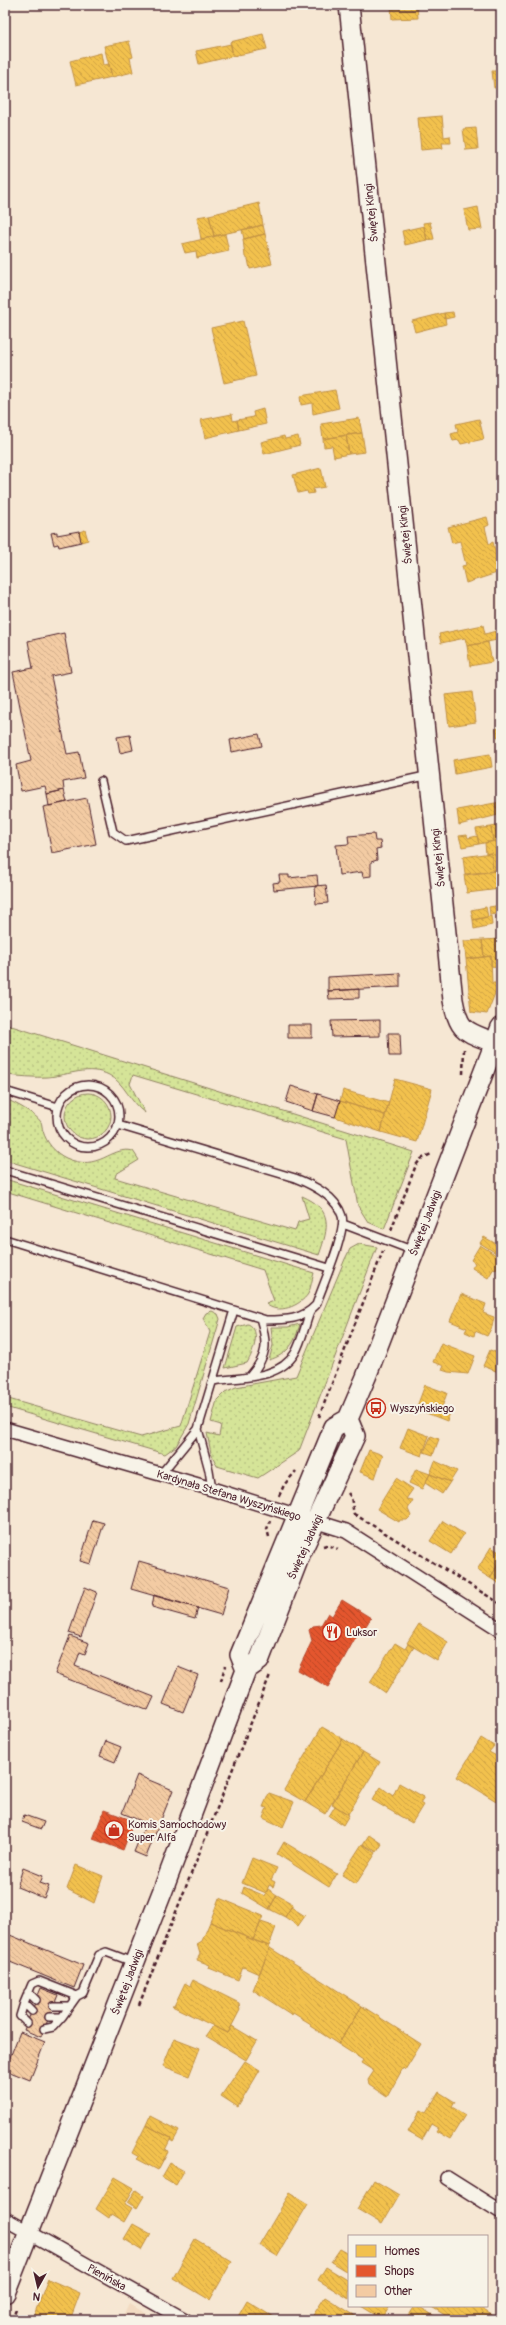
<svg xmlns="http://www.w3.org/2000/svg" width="506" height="2325" viewBox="0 0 506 2325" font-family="Pangolin,sans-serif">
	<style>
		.built { fill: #f2dbc2 }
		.grass { fill: url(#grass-dots); stroke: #908262 }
		.homes { fill: url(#homes-back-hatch); stroke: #c09044 }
		.shops { fill: url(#shops-back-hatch); stroke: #b6462d }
		.building { fill: url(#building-back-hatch); stroke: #4a1f2b }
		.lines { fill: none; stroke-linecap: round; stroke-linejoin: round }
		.lane-casing { stroke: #4a1f2b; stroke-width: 10 }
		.street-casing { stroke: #4a1f2b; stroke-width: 16 }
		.secondary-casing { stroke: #4a1f2b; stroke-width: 22 }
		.path { stroke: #4a1f2b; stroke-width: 2.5; stroke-dasharray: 4 3; stroke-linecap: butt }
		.lane { stroke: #f7f3e8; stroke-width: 7 }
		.street { stroke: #f7f3e8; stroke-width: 13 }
		.secondary { stroke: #f7f3e8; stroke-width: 19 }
		.labels { text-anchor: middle; stroke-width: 4; stroke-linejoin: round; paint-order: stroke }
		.street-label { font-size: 11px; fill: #4a1f2b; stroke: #f7f3e8 }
		.poi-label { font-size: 11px; fill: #4a1f2b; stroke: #f7f3e8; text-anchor: start }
	</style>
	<defs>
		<pattern id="grass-dots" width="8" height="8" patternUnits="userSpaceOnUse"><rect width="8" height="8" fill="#d5e498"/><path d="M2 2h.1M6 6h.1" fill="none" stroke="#b8c383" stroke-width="1.8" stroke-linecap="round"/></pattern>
		<pattern id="homes-back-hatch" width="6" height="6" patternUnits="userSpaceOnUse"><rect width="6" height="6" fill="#f2c14e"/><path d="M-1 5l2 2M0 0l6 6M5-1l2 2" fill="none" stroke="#d1a544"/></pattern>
		<pattern id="shops-back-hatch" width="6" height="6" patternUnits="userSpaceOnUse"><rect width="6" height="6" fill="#e4572e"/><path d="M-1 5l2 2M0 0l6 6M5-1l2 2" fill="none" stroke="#bb4727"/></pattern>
		<pattern id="building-back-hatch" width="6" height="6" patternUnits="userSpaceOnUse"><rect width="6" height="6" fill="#f3cba3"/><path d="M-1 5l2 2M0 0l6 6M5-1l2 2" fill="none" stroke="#d2ae8c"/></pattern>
	</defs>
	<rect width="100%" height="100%" fill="#f6e7d3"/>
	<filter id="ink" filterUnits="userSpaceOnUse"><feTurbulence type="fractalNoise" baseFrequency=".025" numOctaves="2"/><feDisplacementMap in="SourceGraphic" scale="8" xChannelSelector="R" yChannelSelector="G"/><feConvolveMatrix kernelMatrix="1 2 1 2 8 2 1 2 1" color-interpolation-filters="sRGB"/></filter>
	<g filter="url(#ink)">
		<path class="built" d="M129 2303 155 2320H121Z"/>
		<path class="grass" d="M5 1024 414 1152 384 1229 368 1222 358 1206 346 1139 133 1075 130 1084 145 1113C130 1103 125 1083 109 1075 89 1065 69 1075 48 1077 34 1078 19 1076 5 1075Z
			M65 1116a23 23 0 1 1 46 0a23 23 0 1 1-46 0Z
			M5 1099C14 1102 36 1114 41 1122 42 1124 42 1128 43 1131 46 1142 55 1153 66 1158 99 1173 111 1145 133 1151L139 1160 116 1174 115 1178 295 1231 298 1222 309 1219 302 1196C333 1209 329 1227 319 1255L5 1160V1128L9 1114 5 1113Z
			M5 1179 314 1273C312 1279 311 1288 308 1294 300 1306 278 1315 266 1304L274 1301 263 1270 5 1191Z
			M359 1244 377 1247 299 1451 258 1478 217 1466 211 1453 207 1433 219 1436 221 1425 211 1422 217 1400 225 1392 236 1387 296 1376 345 1259 350 1249Z
			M212 1311 218 1314 220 1319 189 1424 176 1446 165 1454 5 1407V1398L141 1437 181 1426 210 1332 203 1318 206 1313Z
			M248 1324C262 1330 253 1353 247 1363L225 1368 237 1327Z
			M300 1324C295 1342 289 1354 269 1360L273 1345 271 1327H288Z"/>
		<path class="homes" d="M391 5H417L418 18 392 19Z
			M263 34 267 49 233 56 230 42Z
			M129 41 133 57 130 58 133 72 112 77 104 46Z
			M231 44 233 56 199 64 196 51Z
			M101 53 103 65 109 64 112 77 76 85 70 61Z
			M492 71H501V87L494 88Z
			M442 116 444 137 450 136 451 143H442L443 148 421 150 418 118Z
			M476 128 478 149 466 150 463 129Z
			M259 203 263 225 214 236 209 215Z
			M478 207 482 229 468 230 464 210Z
			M209 215 214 236 201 239 197 217Z
			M430 222 434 239 427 240 423 223Z
			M263 225 265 234 244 239 242 230Z
			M424 226 427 240 405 245 402 231Z
			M225 234 229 251 197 258 196 251 185 253 182 244Z
			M265 234 272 264 250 269 248 259 245 257 243 239Z
			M453 312 454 317 445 319 444 313Z
			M444 313 446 324 415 332 412 321Z
			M243 321 256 376 224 383 211 328Z
			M335 390 339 408 313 414 312 403 301 405 300 396Z
			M263 409 266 424 239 430 237 420 254 417 253 412Z
			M232 414 233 421 237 420 239 430 205 438 201 420Z
			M359 418 362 433 323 439 321 424Z
			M479 419 484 439 461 444 459 440 453 441 451 434 458 432 456 424Z
			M362 433 365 452 349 454 346 435Z
			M346 435 349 454 334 457 332 446 324 447 323 439Z
			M284 436 285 439 298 436 300 445 264 454 261 442Z
			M321 468 325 487 313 489 314 493 308 494 307 491 298 493 293 475Z
			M487 517 489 525 485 527 489 544 493 542 500 572 466 583 462 566 466 565 460 541 452 543 448 527Z
			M85 530 88 540 81 542 79 532Z
			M483 625 485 634 496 631 497 640 467 646 465 638 441 643 439 634Z
			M488 642 492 662 470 666 467 646Z
			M472 692 476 722 449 726 445 695Z
			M501 728V736L497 737 496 729Z
			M490 754 492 767 455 774 453 760Z
			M501 802V807L496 808 495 803Z
			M495 803 498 815 459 825 457 810Z
			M501 825V840L493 841 491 827Z
			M491 827 493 841 479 844 476 829Z
			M467 835 468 838 477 836 479 844 462 847 459 836Z
			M501 840V869L493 871 491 853 486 854 485 843Z
			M491 853 493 871 465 874 463 857Z
			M497 871 500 889 467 893 464 875Z
			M501 905V913L490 915 489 907Z
			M486 907 488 917 473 920 471 910Z
			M491 916 492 925 474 929 473 920Z
			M501 939V960H499V967L491 966V956L484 957 482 940Z
			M482 940 484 957 466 959 464 941Z
			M491 956 492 983H499L487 1014 471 1012 466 959Z
			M395 1079 432 1089 417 1142 381 1132Z
			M343 1090 389 1103 385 1115 340 1101Z
			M340 1101 385 1115 381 1132 335 1117Z
			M501 1192V1203L497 1201Z
			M484 1237 500 1246 496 1253 480 1243Z
			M480 1245 501 1258 496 1270 494 1268 488 1278 472 1268 475 1263 471 1260Z
			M461 1294 486 1304 483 1313 494 1317 492 1327 487 1336 475 1331 474 1336 465 1332 467 1328 450 1321Z
			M500 1342H501V1354L496 1352Z
			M441 1343 475 1356 468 1374 448 1372 442 1370 444 1366 433 1362Z
			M490 1350 501 1354V1373L483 1366Z
			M425 1385 447 1393 442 1407 451 1410 447 1421 416 1409Z
			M408 1428 429 1436 422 1456 400 1448Z
			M431 1436 439 1439 433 1455 424 1452Z
			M369 1450 383 1455 375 1478 360 1472Z
			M435 1461 457 1471 450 1482 430 1474Z
			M416 1469 430 1474 422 1489 409 1483Z
			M430 1474 450 1482 442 1494 425 1483Z
			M396 1478 413 1489 406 1499 413 1500 408 1509 411 1516 407 1520H400L399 1522 377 1509Z
			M443 1521 464 1534 451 1554 430 1541Z
			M491 1547 501 1553V1560L490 1578 477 1570Z
			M501 1560V1585L490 1578Z
			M419 1624 448 1642 437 1661 407 1643Z
			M395 1643 405 1649 408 1644 414 1647 386 1693 370 1682Z
			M322 1727 343 1739 305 1802 284 1790Z
			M481 1738 494 1746 489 1752 500 1758 501 1756V1804L457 1777Z
			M343 1739 363 1752 325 1814 305 1802Z
			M363 1752 380 1762 348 1814 332 1804Z
			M399 1783 424 1797 420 1803 423 1805 412 1823 372 1800 381 1787 393 1796Z
			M269 1793 294 1802 283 1827 263 1818 267 1808 263 1807Z
			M335 1806 349 1815 343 1825 329 1816Z
			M369 1835 382 1844 377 1852 363 1844Z
			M284 1842 337 1874 329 1887 277 1854Z
			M362 1844 376 1853 356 1884 342 1875Z
			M252 1858 277 1868 271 1880 275 1882 273 1887 269 1885 266 1893 242 1883Z
			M76 1865 103 1876 94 1903 67 1889Z
			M244 1887 265 1896 268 1889 277 1895 269 1909 242 1893Z
			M277 1895 293 1904 285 1917 269 1909Z
			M219 1898 263 1916 253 1940 210 1922Z
			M291 1907 305 1916 298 1926 285 1917Z
			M210 1922 269 1946 270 1948 259 1974 243 1967 238 1980 209 1968 210 1965 197 1960 200 1954 197 1944 202 1941Z
			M261 1922 276 1927 269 1946 253 1940Z
			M270 1948 362 2006 338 2044 310 2026 311 2024 293 2013 292 2015 253 1990Z
			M193 1980 239 2003 240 2010 228 2033 172 2006H174L185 1983 190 1986Z
			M362 2006 421 2044 405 2070 403 2068 387 2097 369 2085 368 2080 374 2071 361 2063 363 2060 338 2044Z
			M213 2026 228 2033 232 2026 257 2041 246 2060 206 2036Z
			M174 2038 200 2048 189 2076 163 2066Z
			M245 2061 260 2070 238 2107 221 2096Z
			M439 2092 455 2102 452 2107 465 2115 450 2139 436 2131 438 2128 431 2124 422 2140 408 2132 420 2110 426 2113Z
			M150 2116 179 2131 173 2142 170 2140 171 2138 146 2125Z
			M146 2125 171 2138 165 2150 168 2151 158 2170 137 2159 139 2157 132 2153Z
			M170 2163 184 2171 176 2185 162 2177Z
			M115 2177 134 2188 125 2204 132 2208 124 2222 111 2214 109 2218 96 2209Z
			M374 2180 399 2195 382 2224 357 2209Z
			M136 2190 144 2196 137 2208 128 2202Z
			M290 2193 308 2204 277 2256 259 2245Z
			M133 2224 151 2234 142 2250 124 2239Z
			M195 2239 232 2261 210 2300 173 2278Z
			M340 2249 349 2254V2273L331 2262Z
			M326 2267 349 2281V2299L318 2280Z
			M48 2279 80 2293 70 2320H47L34 2315Z
			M325 2297 362 2320H310Z
			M247 2301 278 2320H236Z
			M361 2306H390L382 2319Z
			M414 2306H418L441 2320H405Z
			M430 2306H477L500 2320H453Z"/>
		<path class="shops" d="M342 1600 371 1618 360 1635 358 1633 328 1687 298 1670 312 1641 309 1630 313 1626 321 1625 328 1613 332 1616Z
			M104 1810 134 1821 123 1850 93 1839Z"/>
		<path class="building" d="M79 531 81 542 59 547 58 544 54 545 51 533 57 532V535Z
			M64 633 71 672 51 676 67 754 79 752 84 778 63 782 64 790 47 794 45 786 21 791 16 765 31 761 13 672 33 668 28 641Z
			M259 734 262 746 232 752 230 740Z
			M130 735 133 750 120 753 117 737Z
			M64 790 67 802 49 806 47 794Z
			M87 798 96 844 52 853 43 807Z
			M374 834 375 841H380L381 848 376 849 377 860 371 862V876L363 877 362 872 339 875 336 845 349 844 348 836Z
			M279 875H289V878L317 875 318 886 274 890 273 883 280 882Z
			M326 885 328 903 316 904 315 886Z
			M400 973V987L328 991V977Z
			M359 989V998L329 999 328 991Z
			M380 1020V1036L332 1037 331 1021Z
			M288 1025H312V1038H288Z
			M388 1033H400L401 1056H389Z
			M291 1086 318 1094 313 1111 286 1102Z
			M318 1094 340 1101 335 1117 313 1111Z
			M93 1520 104 1523 91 1564 80 1561Z
			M139 1561 229 1587 221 1615 131 1589Z
			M85 1587 97 1592 81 1637 69 1633Z
			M154 1595 198 1608 195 1619 152 1607Z
			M70 1636 89 1643 85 1654 80 1652 75 1666 154 1697 148 1710 55 1674Z
			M178 1667 198 1675 183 1712 163 1704Z
			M106 1741 121 1747 115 1762 100 1756Z
			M137 1775 173 1790 146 1857 134 1852 146 1823 122 1813Z
			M24 1815 44 1822 41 1829 22 1822Z
			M23 1868 43 1876 40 1883 49 1886 44 1898 17 1887Z
			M5 1933 83 1965 74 1988 5 1960Z
			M41 1988 58 1995 41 2037 24 2030Z
			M20 2032 45 2042 30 2080 5 2070Z
			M5 2155 9 2157 5 2167Z"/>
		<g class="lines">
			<defs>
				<path id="lane" d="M101 781 113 832 126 841 430 775
					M57 1116a31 31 0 1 1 62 0a31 31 0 1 1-62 0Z
					M5 1091 58 1107
					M5 1170 329 1268
					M343 1224 414 1251
					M5 1239 266 1320C286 1320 302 1320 316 1305 322 1287 347 1231 342 1216 336 1196 313 1185 295 1178L118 1125
					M250 1376C268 1355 268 1344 260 1318
					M213 1381C240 1377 279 1380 295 1353 302 1341 305 1325 310 1312
					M198 1429 209 1470 212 1489
					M161 1474 198 1429 234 1310
					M28 1992 36 2000
					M24 2003 20 2016 27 2023
					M53 2006H70
					M32 2011 24 2003 32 1984 39 1981 77 1996 83 1993 99 1955 106 1952 133 1962
					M49 2017H62L77 1996
					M44 2029 53 2027 62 2017"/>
				<path id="street" d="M5 1429 212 1489 346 1531 501 1630
					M447 2178 501 2212
					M5 2219 185 2320"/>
				<path id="secondary" d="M349 5 453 1000C459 1033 466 1031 495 1043
					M246 1670 240 1655 334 1427 348 1419 366 1377 501 1027
					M5 2293 163 1890 246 1670 259 1661 300 1555 355 1436 348 1419"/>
			</defs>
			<use href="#lane" class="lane-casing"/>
			<use href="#street" class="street-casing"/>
			<use href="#secondary" class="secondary-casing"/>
			<path class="path" d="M463 1074 464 1049
				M391 1230 416 1165 421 1159 433 1153
				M319 1417 383 1251
				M348 1493 351 1497 354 1515
				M279 1496 284 1485 296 1471
				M354 1514 501 1604
				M269 1537 267 1529 270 1521
				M323 1546 327 1545 338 1549
				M221 1681 225 1666
				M139 2005 270 1675
				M12 2320 17 2307"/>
			<use href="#lane" class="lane"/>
			<use href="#street" class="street"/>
			<use href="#secondary" class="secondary"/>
		</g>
	</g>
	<defs>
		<symbol id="bus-ring" viewBox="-11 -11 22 22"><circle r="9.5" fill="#f7f3e8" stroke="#c8321e" stroke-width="1.5"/><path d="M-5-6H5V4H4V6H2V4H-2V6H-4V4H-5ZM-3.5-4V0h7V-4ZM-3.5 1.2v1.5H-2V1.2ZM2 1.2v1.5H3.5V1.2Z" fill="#c8321e"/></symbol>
		<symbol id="restaurant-ring" viewBox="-11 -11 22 22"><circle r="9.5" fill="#f7f3e8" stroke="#c8321e" stroke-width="1.5"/><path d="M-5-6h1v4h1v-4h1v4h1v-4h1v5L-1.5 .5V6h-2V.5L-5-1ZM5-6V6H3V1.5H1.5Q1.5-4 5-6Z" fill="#c8321e"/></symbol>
		<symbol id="shop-ring" viewBox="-11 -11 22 22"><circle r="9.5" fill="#f7f3e8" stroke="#c8321e" stroke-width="1.5"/><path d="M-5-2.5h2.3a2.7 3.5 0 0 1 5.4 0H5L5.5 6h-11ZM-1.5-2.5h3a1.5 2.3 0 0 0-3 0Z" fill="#c8321e"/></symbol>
	</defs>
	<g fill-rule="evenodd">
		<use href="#bus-ring" x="365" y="1397" width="22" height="22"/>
		<use href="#restaurant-ring" x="321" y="1621" width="22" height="22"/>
		<use href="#shop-ring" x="103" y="1819" width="22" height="22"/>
	</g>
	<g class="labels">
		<g class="street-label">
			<text transform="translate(371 213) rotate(-96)" y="4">Świętej Kingi</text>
			<text transform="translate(405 535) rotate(-96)" y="4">Świętej Kingi</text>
			<text transform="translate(438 858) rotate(-96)" y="4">Świętej Kingi</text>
			<text transform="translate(425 1223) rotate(-69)" y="4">Świętej Jadwigi</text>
			<text transform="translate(229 1495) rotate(17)" y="4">Kardynała Stefana Wyszyńskiego</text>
			<text transform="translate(305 1547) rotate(-66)" y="4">Świętej Jadwigi</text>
			<text transform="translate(127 1982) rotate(-69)" y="4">Świętej Jadwigi</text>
			<text transform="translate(107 2277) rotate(29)" y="4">Pienińska</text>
		</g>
		<g class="poi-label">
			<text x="390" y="1412">Wyszyńskiego</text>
			<text x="346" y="1636">Luksor</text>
			<text x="128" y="1828">Komis Samochodowy<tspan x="128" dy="13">Super Alfa</tspan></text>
		</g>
	</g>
	<rect width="506" height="2325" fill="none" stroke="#f7f3e8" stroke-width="20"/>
	<rect x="10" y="10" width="486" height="2305" fill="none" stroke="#4a1f2b" stroke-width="1.5" filter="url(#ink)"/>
	<rect x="348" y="2235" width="140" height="72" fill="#f7f3e8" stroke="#b29e9c"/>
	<rect x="356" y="2245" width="20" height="12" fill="#f2c14e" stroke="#b29e9c"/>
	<text x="384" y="2255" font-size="12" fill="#4a1f2b">Homes</text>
	<rect x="356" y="2265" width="20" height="12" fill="#e4572e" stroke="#b29e9c"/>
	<text x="384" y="2275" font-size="12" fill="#4a1f2b">Shops</text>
	<rect x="356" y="2285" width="20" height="12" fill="#f3cba3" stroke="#b29e9c"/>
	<text x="384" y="2295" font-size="12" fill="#4a1f2b">Other</text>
	<g transform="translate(38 2287) rotate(188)" stroke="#f7f3e8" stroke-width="3" paint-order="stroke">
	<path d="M0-3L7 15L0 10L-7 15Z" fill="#4a1f2b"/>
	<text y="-6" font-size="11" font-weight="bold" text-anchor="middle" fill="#4a1f2b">N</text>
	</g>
</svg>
